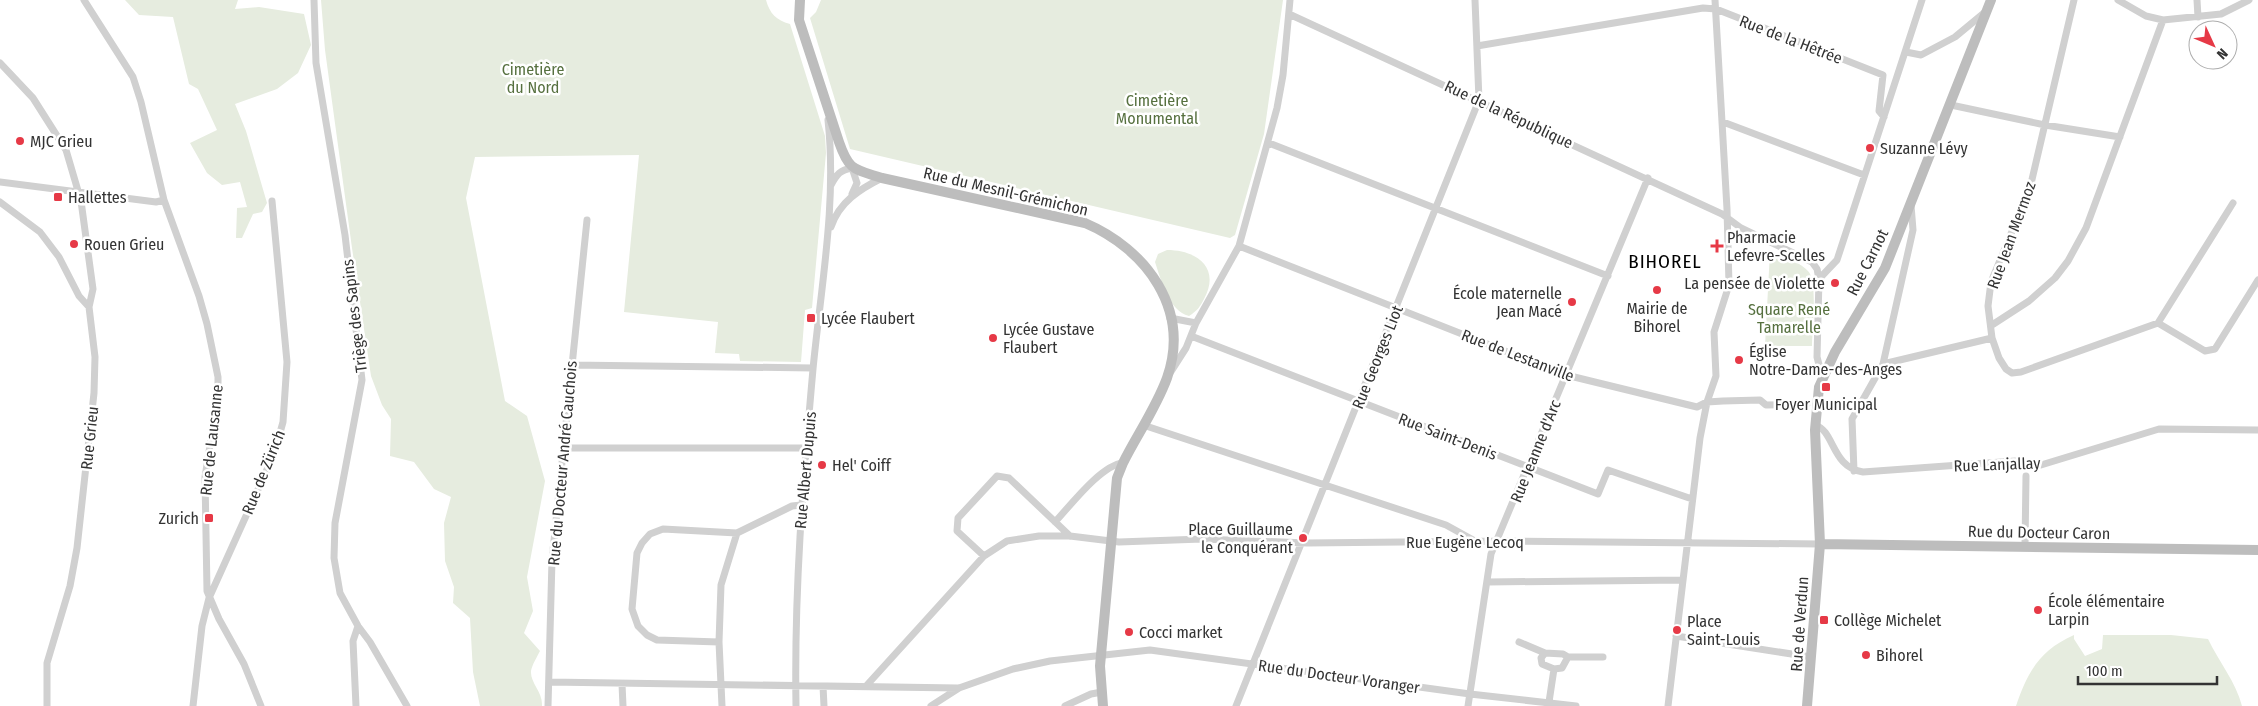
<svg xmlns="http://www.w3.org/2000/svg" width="2258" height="706" viewBox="0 0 2258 706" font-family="'Fira Sans Condensed',sans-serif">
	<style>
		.green { fill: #e6ecdf }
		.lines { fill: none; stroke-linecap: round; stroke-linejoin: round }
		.street { stroke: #d0d0d0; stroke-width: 7 }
		.secondary { stroke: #bdbdbd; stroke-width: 10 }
		.poi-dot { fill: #e63946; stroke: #fff; stroke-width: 2 }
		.labels { text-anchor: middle; stroke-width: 5; stroke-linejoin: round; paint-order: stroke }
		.street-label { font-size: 16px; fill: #333; stroke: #fff }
		.park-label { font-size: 16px; fill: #56703f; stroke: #fff }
		.poi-label { font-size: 16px; fill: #333; stroke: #fff; text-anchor: start }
		.quarter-label { font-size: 19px; letter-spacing: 1px; fill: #000; stroke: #fff }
	</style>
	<rect width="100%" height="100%" fill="#fff"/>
	<path class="green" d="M125 0H238L235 9 259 7 304 14 311 45 298 73 277 89 235 104 246 131 267 203 262 212 253 214 242 238H236L237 208 247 207 240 182 222 185 207 173 190 143 217 130 198 89 189 84 173 17 139 15Z
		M321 0H766C770 14 776 20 790 24L825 136 826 153 812 308 805 310 801 362 740 361 739 354 715 353 718 322 624 312 639 155 475 157 466 198 505 401 527 416 545 481 527 577 533 611 524 633 540 651C537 657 532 665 531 671 530 683 543 692 542 706H480L473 672 470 618 453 603 454 587 445 561 444 523 451 497 434 489 414 462 390 456 391 419 382 405 371 376 352 248 325 50Z
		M821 0H1283L1264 134 1235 235 1230 238 850 149 810 18 816 12Z
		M1167 250C1197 250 1221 268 1204 299 1200 307 1197 311 1189 316 1169 311 1161 280 1155 262L1158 254Z
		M1770 251C1782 257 1799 261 1808 271 1818 281 1812 331 1812 346H1765Z
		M2074 635V639L2085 656 2102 649 2103 635H2171L2208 639C2219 662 2236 682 2242 706H2016C2028 671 2040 650 2074 635Z"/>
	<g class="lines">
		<path class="street" d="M84 0 133 77 141 102 164 200 199 296 207 324 218 377V395L205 477 207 591 219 619 244 664 261 706
			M314 0 316 63 345 235 362 380 335 523 334 558 340 593 358 626 370 642 407 706
			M2074 0 2030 188 1991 282 1988 306 1992 338 1999 358 2006 369 2012 373 2021 372 2158 323 2205 351 2215 349 2258 280
			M2118 0 2146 16 2163 20 2221 14 2249 0
			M2197 0 2198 17
			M1289 14 1722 214 1741 228 1812 262 1817 269 1819 279 1817 357 1822 376
			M1477 46 1703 8 1716 9 1883 75 1879 111 1884 117
			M1906 52 1921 55 1955 37 1984 13
			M0 63 33 98 66 150 81 201 93 289 89 307
			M1951 105 2045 125 2120 137
			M1723 122 1864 175
			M1269 143 1608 276
			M0 182 156 202 164 200
			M831 185C837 174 840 170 852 168L857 183 852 194
			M0 202 40 232 59 257 79 296 89 307 95 357 94 393 77 548 70 586 47 663V706
			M831 227C839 202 860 189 882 178
			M1239 246 1566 375 1697 407 1707 402 1723 401 1760 400 1766 405 1807 404
			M1819 279 1837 260 1922 0
			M1170 318 1196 323
			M2158 323 2233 203
			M1992 325 2029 301 2055 278 2068 261 2086 228 2163 20
			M1191 336 1598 494 1608 470 1692 499
			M1883 364 1913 230 1911 205
			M571 365 813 368
			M1170 373 1186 348 1196 323 1239 246 1277 108 1283 75 1290 0
			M1143 425 1446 525 1475 541
			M1815 425C1835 431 1831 467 1863 472L2015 461 2041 465 2159 429 2258 430
			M563 448H807
			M1854 471 1852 419 1883 364 1992 338
			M1055 522C1070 506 1101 465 1123 463
			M2025 546 2026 476
			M984 556 957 531 958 518 997 476 1009 478 1070 536
			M1488 582 1683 580
			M1676 636 1811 657
			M719 642 657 640 647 635 638 626 632 609 637 553 642 543 650 534 663 529 737 533
			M1519 642 1545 653
			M1568 657H1603
			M549 682 958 688
			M622 684 623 706
			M867 685 984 556 1007 541 1039 536H1070L1119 542 1202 539 1307 543 1498 541 1820 544
			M823 686 824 706
			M1549 702 1554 669 1542 664 1541 658 1545 653 1563 654 1568 657 1562 668 1554 669
			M193 706 202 626 209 598 274 454 283 422 287 362 272 201
			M356 706 353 641 358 626
			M548 706 552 560 587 220
			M722 706 719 642 721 585 737 533 792 506 801 505
			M796 706C794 593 803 481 813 369 821 286 837 203 828 120
			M931 706 959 688 1013 669 1050 661 1150 650 1470 694 1576 706
			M1065 706 1091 694 1102 692
			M1236 706 1479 100 1475 0
			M1468 706 1491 554 1648 178
			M1668 706 1700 438 1707 402 1716 376 1714 332 1729 285 1727 209 1715 0"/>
		<path class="secondary" d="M800 0 799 20 839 142C849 171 854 169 882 178L1085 223C1146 249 1191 309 1167 378 1156 408 1137 435 1123 463L1117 478 1100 666 1103 706
			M1820 544 2258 550
			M1807 706 1820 544 1815 430 1819 387 1835 352 1885 268 1991 0"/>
	</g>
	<g class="poi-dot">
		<circle cx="20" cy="141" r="5"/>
		<circle cx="1870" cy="148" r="5"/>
		<rect x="53" y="192" width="10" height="10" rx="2.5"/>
		<circle cx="74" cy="244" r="5"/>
		<path d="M1714.5 238.5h5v5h5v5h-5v5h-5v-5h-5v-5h5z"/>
		<circle cx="1835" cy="283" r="5"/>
		<circle cx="1657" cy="290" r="5"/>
		<circle cx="1572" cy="302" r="5"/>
		<rect x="806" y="313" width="10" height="10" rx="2.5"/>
		<circle cx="993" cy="338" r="5"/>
		<circle cx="1739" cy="360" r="5"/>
		<rect x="1821" y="382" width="10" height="10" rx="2.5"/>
		<circle cx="822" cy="465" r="5"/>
		<rect x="204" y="513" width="10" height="10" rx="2.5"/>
		<circle cx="1303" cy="538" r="5"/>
		<circle cx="2038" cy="610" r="5"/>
		<rect x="1819" y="615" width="10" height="10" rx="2.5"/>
		<circle cx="1677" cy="630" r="5"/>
		<circle cx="1129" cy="632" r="5"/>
		<circle cx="1866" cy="655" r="5"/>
	</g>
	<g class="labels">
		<g class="street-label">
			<text transform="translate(1791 39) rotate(21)" y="6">Rue de la Hêtrée</text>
			<text transform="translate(1509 114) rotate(25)" y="6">Rue de la République</text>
			<text transform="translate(1006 191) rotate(13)" y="6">Rue du Mesnil-Grémichon</text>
			<text transform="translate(2011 235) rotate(-70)" y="6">Rue Jean Mermoz</text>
			<text transform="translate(1867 262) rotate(-63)" y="6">Rue Carnot</text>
			<text transform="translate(354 316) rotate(-97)" y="6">Triège des Sapins</text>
			<text transform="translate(1518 355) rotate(21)" y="6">Rue de Lestanville</text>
			<text transform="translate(1377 357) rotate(-68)" y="6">Rue Georges Liot</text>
			<text transform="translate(1448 436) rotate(21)" y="6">Rue Saint-Denis</text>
			<text transform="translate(89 438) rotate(-84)" y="6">Rue Grieu</text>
			<text transform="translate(211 440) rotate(-84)" y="6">Rue de Lausanne</text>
			<text transform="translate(1535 451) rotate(-68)" y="6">Rue Jeanne d'Arc</text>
			<text transform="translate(562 463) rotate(-85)" y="6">Rue du Docteur André Cauchois</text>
			<text transform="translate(1997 464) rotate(-2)" y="6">Rue Lanjallay</text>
			<text transform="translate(805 470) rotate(-85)" y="6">Rue Albert Dupuis</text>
			<text transform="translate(263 472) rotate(-68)" y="6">Rue de Zürich</text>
			<text transform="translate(2039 532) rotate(1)" y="6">Rue du Docteur Caron</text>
			<text x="1465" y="548">Rue Eugène Lecoq</text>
			<text transform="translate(1799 624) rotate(-86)" y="6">Rue de Verdun</text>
			<text transform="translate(1339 676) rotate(8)" y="6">Rue du Docteur Voranger</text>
		</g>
		<g class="park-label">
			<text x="533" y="75">Cimetière<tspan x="533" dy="18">du Nord</tspan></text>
			<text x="1157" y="106">Cimetière<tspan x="1157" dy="18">Monumental</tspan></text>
			<text x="1789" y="315">Square René<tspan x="1789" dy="18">Tamarelle</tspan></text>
		</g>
		<g class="poi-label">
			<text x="30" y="147">MJC Grieu</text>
			<text x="1880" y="154">Suzanne Lévy</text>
			<text x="68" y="203">Hallettes</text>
			<text x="1727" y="243">Pharmacie<tspan x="1727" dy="18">Lefevre-Scelles</tspan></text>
			<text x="84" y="250">Rouen Grieu</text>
			<text x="1825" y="289" text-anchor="end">La pensée de Violette</text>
			<text x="1562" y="299" text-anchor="end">École maternelle<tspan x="1562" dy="18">Jean Macé</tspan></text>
			<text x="1657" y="314" text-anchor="middle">Mairie de<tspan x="1657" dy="18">Bihorel</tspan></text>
			<text x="821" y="324">Lycée Flaubert</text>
			<text x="1003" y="335">Lycée Gustave<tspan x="1003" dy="18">Flaubert</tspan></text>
			<text x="1749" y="357">Église<tspan x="1749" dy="18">Notre-Dame-des-Anges</tspan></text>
			<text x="1826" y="410" text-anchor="middle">Foyer Municipal</text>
			<text x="832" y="471">Hel' Coiff</text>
			<text x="199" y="524" text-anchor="end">Zurich</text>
			<text x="1293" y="535" text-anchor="end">Place Guillaume<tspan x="1293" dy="18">le Conquérant</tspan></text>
			<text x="2048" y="607">École élémentaire<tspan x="2048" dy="18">Larpin</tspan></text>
			<text x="1834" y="626">Collège Michelet</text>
			<text x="1687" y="627">Place<tspan x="1687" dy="18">Saint-Louis</tspan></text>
			<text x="1139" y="638">Cocci market</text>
			<text x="1876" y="661">Bihorel</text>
		</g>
		<g class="quarter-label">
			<text x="1665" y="268">BIHOREL</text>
		</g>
	</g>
	<g transform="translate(2213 45) rotate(134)"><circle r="24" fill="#ffffff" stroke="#adadad"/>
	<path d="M0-4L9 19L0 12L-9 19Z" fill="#e63946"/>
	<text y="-8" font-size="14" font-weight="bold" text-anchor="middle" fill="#333333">N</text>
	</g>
	<path d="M2078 676v8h139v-8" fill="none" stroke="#333333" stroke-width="2.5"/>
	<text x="2086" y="676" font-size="15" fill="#333333" stroke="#ffffff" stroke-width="4" paint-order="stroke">100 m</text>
</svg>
